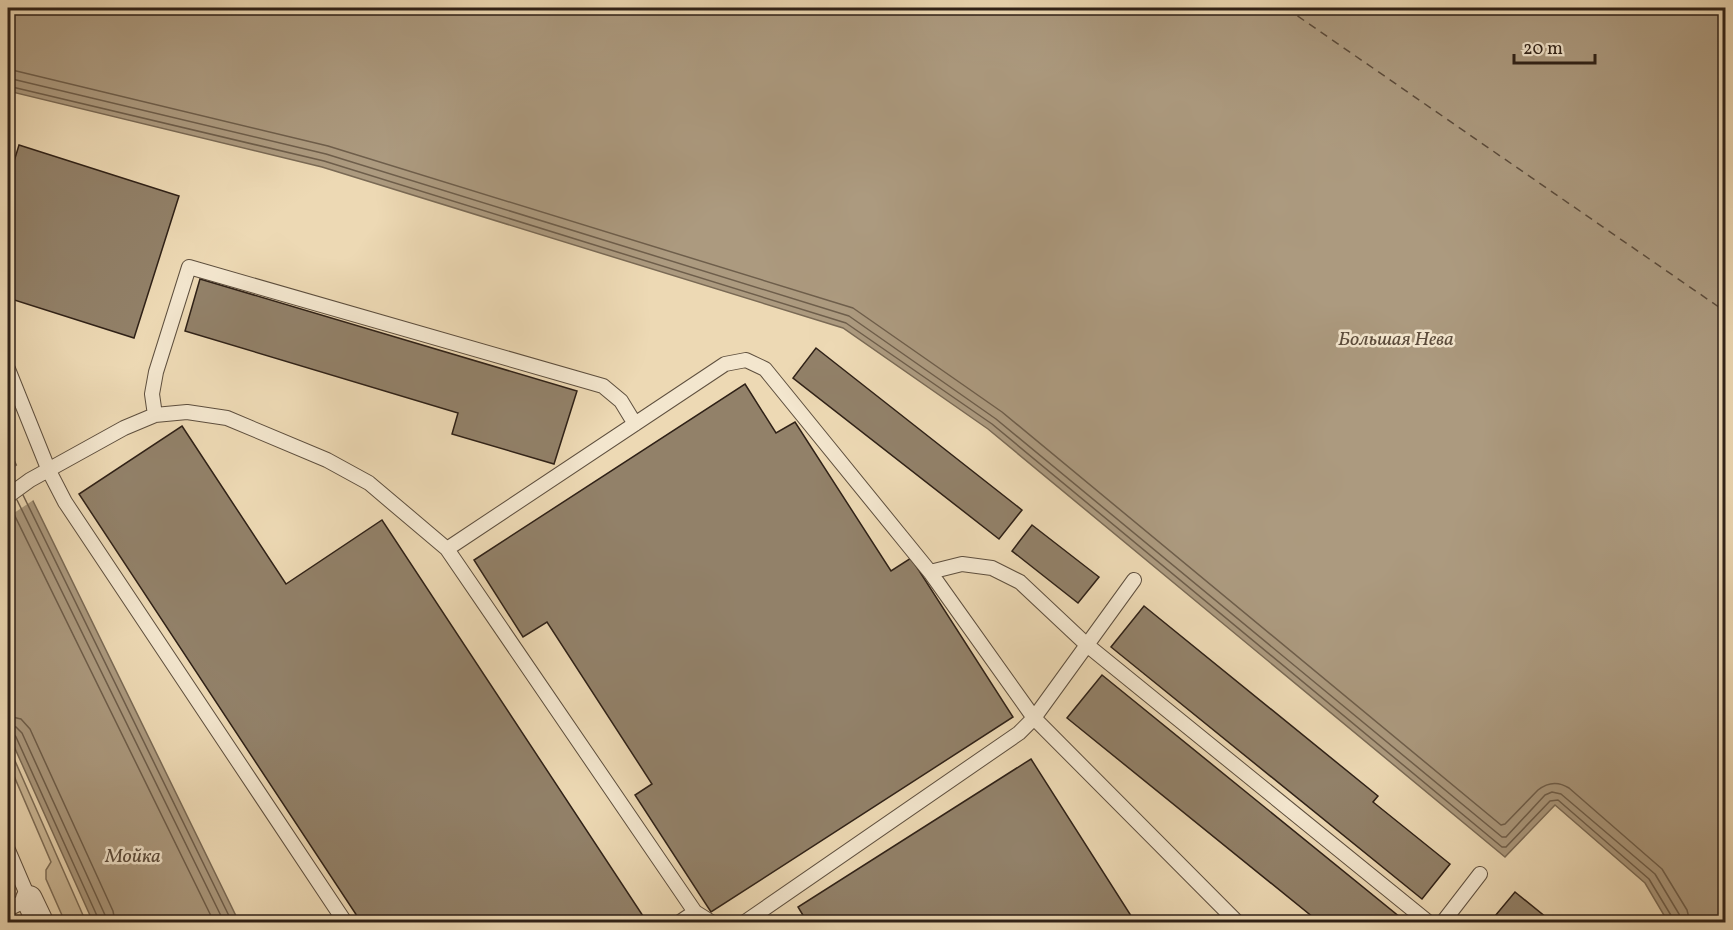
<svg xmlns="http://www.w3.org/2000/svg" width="1733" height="930" viewBox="0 0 1733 930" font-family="Vollkorn,serif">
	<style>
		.green { fill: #cdba99; stroke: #7e6e58; stroke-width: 1.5 }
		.water { fill: #ac9a7f; stroke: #7a6a55; stroke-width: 1.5 }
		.pier { fill: #edd9b4 }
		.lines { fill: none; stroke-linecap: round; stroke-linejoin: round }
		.shore { stroke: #6e5e4b; stroke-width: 1.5 }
		.ferry { stroke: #5b4b3b; stroke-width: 1.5; stroke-dasharray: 8 6; stroke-linecap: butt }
		.building { fill: #928169; stroke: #2f2117; stroke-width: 1.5 }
		.service-casing { stroke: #5e4f3e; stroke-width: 16 }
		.minor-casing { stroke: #5e4f3e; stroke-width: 28 }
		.service { stroke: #f3e6ce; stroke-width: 14 }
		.minor { stroke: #f3e6ce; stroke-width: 26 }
		.labels { text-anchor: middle; stroke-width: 5; stroke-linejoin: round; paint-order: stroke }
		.water-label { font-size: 20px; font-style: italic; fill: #5b4b3b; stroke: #f3e6ce }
	</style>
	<rect width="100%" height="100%" fill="#edd9b4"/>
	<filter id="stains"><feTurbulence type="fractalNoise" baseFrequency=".00333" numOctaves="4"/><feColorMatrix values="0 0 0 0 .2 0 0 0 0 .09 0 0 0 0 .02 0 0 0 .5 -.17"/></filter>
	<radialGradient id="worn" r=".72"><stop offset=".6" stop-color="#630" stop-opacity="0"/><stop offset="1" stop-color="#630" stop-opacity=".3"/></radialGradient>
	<path class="green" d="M8 745 86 922H65L46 879V870L51 862 8 762Z"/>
	<path class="water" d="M8 8H1725V922H1668L1645 883 1555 805 1505 857 988 429 843 328 322 167 8 91Z
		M8 447 33 501 239 922H93L8 733Z"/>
	<path class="pier" d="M19 464 35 499 8 517V472Z"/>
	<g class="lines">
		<path class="shore" d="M8 69 328 146 853 308 1002 412 1501 825 1505 824 1538 790C1548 782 1558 781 1569 788L1662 869 1687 910 1690 922
			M8 78 326 154 849 316 996 419 1502 837H1506L1545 795 1552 792 1561 794 1655 874 1679 914 1681 922
			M8 86 324 161 846 323 992 424 1502 847H1506L1550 801 1558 800 1649 879 1672 917 1673 922
			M23 495 232 922
			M17 500 224 922
			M9 504 214 922
			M8 716 21 719 30 729 113 911 115 922
			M8 725 16 727 22 733 105 915 106 922
			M8 732 13 733 16 737 98 918V922"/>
		<path class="ferry" d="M1286 8 1726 312"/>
	</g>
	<path class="building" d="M19 145 179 196 134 338 8 298V251L10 243H8V181Z
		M200 279 577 391 554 464 452 434 458 413 185 331Z
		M816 348 1022 510 999 539 793 378Z
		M745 384 776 433 795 422 891 571 911 558 1013 717 711 912 635 795 652 784 547 622 523 637 474 560Z
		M182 426 286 584 382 520 647 922H361L79 494Z
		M1032 525 1099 577 1078 603 1012 551Z
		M1144 606 1378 796 1373 802 1450 864 1422 899 1111 647Z
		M1102 675 1406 922H1319L1067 718Z
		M1031 759 1135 922H807L798 907Z
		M1515 892 1552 922H1490Z"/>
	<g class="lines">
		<defs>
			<path id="service" d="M8 369 49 471 65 502 345 922
				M155 415 152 394 156 372 189 267 603 386 621 401 635 424
				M8 496 30 480 124 428 155 415 187 412 227 418 327 460 369 483 447 549 695 912 711 922
				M447 549 725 364 746 360 765 369 930 572 1034 718 1237 922
				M930 572 962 564 992 568 1020 582 1087 645 1428 922
				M8 850 29 899 8 909
				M680 922 695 912
				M745 922 1019 733 1034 718 1134 580
				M1443 922 1480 874"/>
			<path id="minor" d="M29 899 40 922"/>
		</defs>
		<use href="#service" class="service-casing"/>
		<use href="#minor" class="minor-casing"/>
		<use href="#service" class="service"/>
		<use href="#minor" class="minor"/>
	</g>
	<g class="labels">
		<g class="water-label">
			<text x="1396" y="345">Большая Нева</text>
			<text x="133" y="862">Мойка</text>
		</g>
	</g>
	<rect width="1733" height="930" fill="none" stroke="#edd9b4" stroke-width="30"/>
	<rect x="9" y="9" width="1715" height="912" fill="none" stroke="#2f2117" stroke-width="3"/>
	<rect x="15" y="15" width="1703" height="900" fill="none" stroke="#2f2117" stroke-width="1.5"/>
	<path d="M1514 54v9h81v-9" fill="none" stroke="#2f2117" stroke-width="3"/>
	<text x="1523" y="54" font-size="18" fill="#2f2117" stroke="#f3e6ce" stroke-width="4.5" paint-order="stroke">20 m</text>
	<rect width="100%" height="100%" filter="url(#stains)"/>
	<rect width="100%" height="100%" fill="url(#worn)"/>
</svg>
